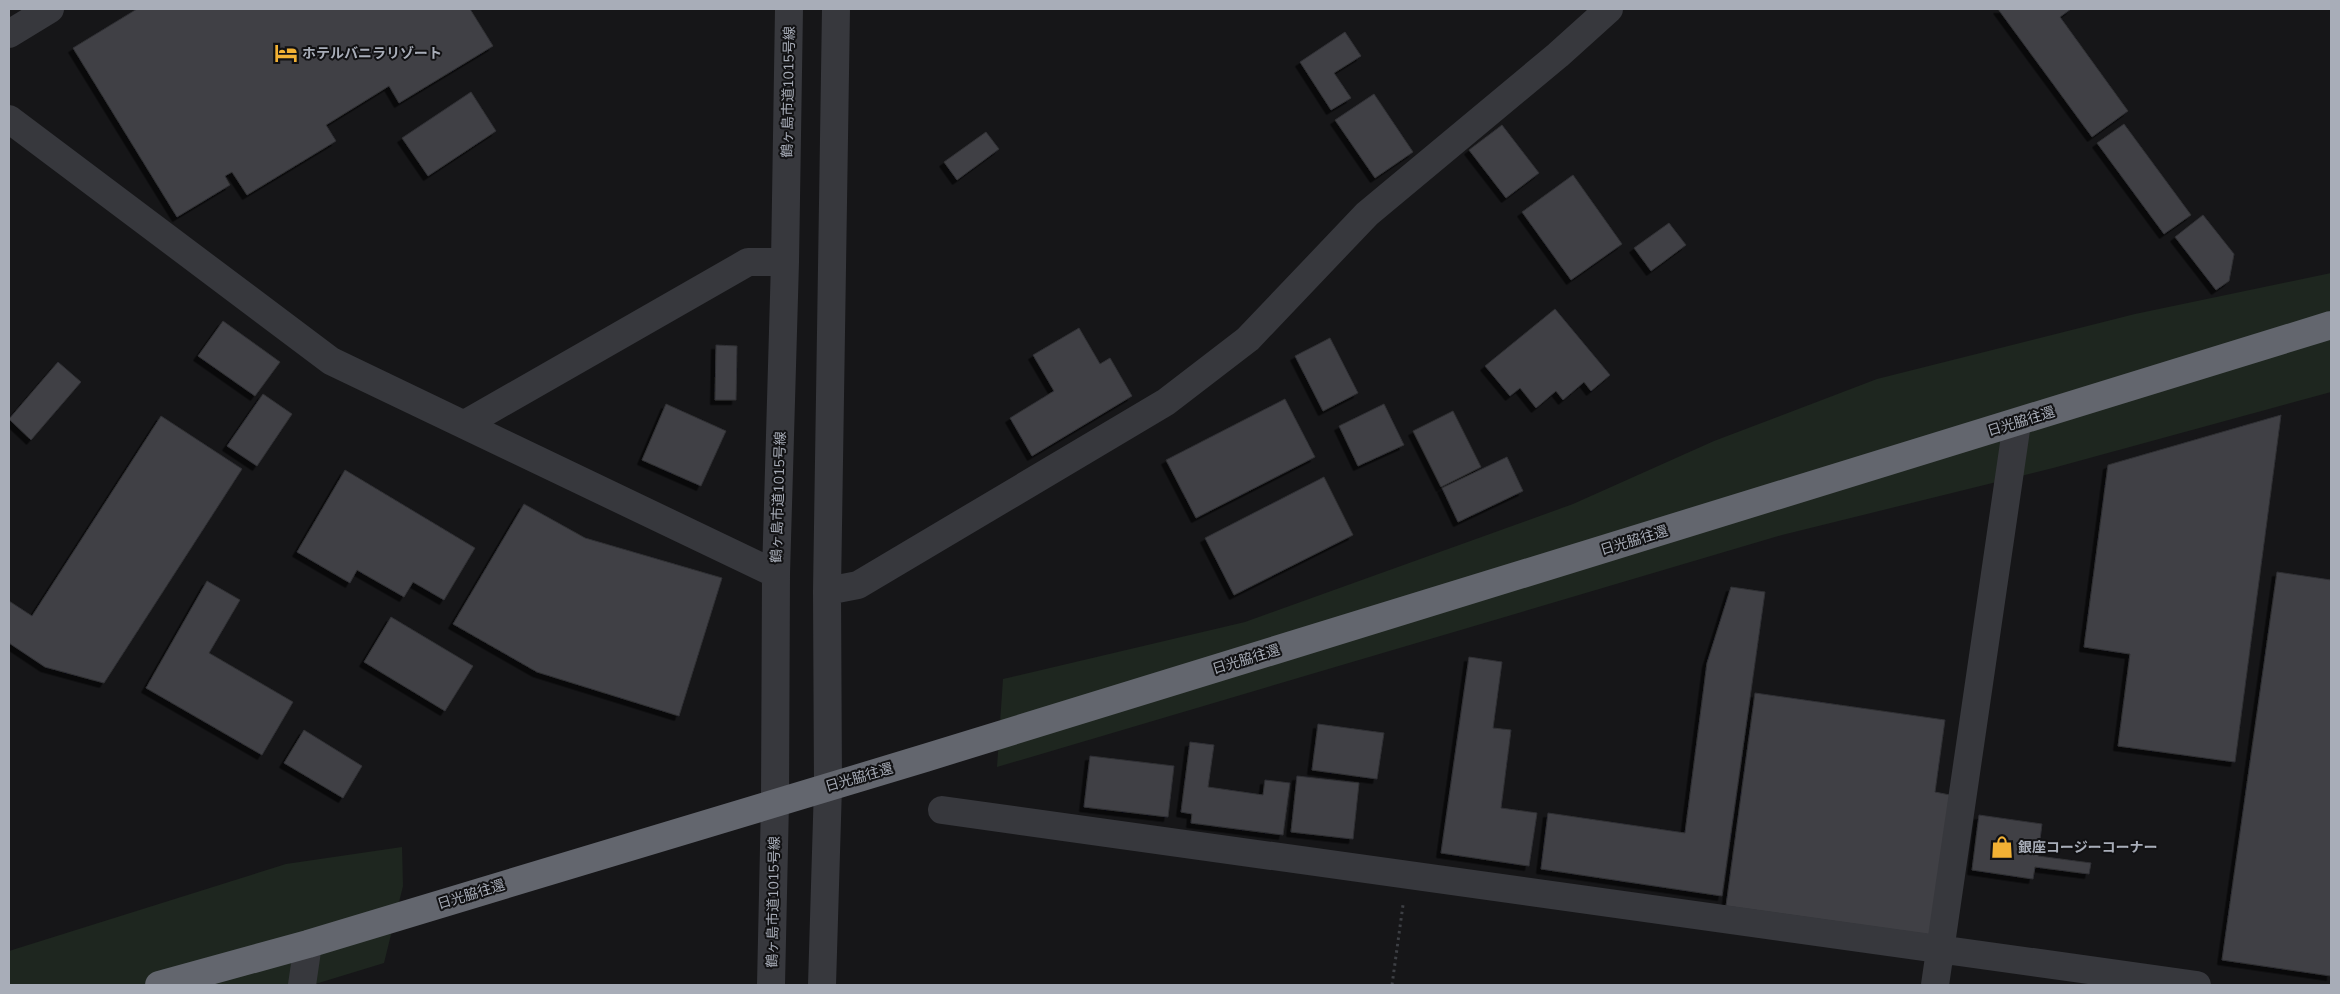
<svg xmlns="http://www.w3.org/2000/svg" width="2340" height="994" viewBox="0 0 2340 994" font-family="'Nunito Sans','Noto Sans JP',sans-serif">
	<style>
		.green { fill: #1e261f }
		.building { fill: #404145; stroke: #303034; filter: url(#shadow) }
		.lines { fill: none; stroke-linecap: round; stroke-linejoin: round }
		.path { stroke: #3d3f44; stroke-width: 3; stroke-dasharray: 2.5 4; stroke-linecap: butt }
		.minor { stroke: #37383d; stroke-width: 28 }
		.highway { stroke: #63666e; stroke-width: 28 }
		.labels { text-anchor: middle; stroke-width: 4; stroke-linejoin: round; paint-order: stroke }
		.poi-label { font-size: 14px; font-weight: bold; fill: #a8adb8; stroke: #111113; text-anchor: start }
		.street-label { font-size: 14px; fill: #a8adb8; stroke: #111113 }
	</style>
	<defs>
		<filter id="shadow"><feDropShadow dx="-4.5" dy="4.5" stdDeviation="0" flood-color="#0009"/></filter>
	</defs>
	<rect width="100%" height="100%" fill="#161618"/>
	<path class="green" d="M2331 273V392L2053 468 1782 535 997 767 1003 679 1245 622 1573 504 1714 441 1877 379 2135 314Z
		M402 847 403 886 384 963 312 985H9V951L286 864Z"/>
	<path class="building" d="M137 9H470L493 46 399 103 389 86 326 125 336 141 247 195 232 172 225 176 230 185 177 217 73 48Z
		M1998 9H2071L2060 17 2128 111 2092 137Z
		M1345 32 1361 56 1334 73 1351 98 1331 110 1300 62Z
		M471 92 496 131 428 176 402 138Z
		M1374 94 1413 152 1375 178 1335 120Z
		M2124 124 2191 215 2164 234 2097 143Z
		M1502 125 1539 173 1506 198 1469 150Z
		M986 132 999 149 957 180 944 162Z
		M1573 175 1622 244 1571 280 1522 212Z
		M2203 215 2234 254 2229 281 2216 290 2175 237Z
		M1669 223 1686 245 1651 271 1634 248Z
		M1555 309 1610 375 1591 391 1584 382 1563 400 1556 391 1536 408 1520 388 1510 396 1485 366Z
		M223 321 280 362 255 396 198 356Z
		M1079 328 1100 364 1110 358 1132 396 1032 456 1010 418 1054 391 1033 355Z
		M1330 338 1358 393 1323 411 1295 356Z
		M716 345 737 346 736 400H715Z
		M58 362 81 382 31 440 9 419Z
		M263 394 292 414 257 466 227 446Z
		M1285 399 1315 457 1196 518 1166 460Z
		M666 404 726 431 701 486 642 460Z
		M1384 404 1404 445 1358 466 1339 426Z
		M1453 411 1481 467 1441 487 1413 431Z
		M2281 415 2235 762 2118 746 2130 654 2084 647 2108 465Z
		M161 416 242 469 104 683 45 667 9 643V601L32 616Z
		M1507 457 1523 491 1458 522 1442 488Z
		M345 470 475 548 444 600 413 582 404 597 357 570 350 583 297 552Z
		M1324 477 1353 535 1234 595 1205 538Z
		M524 504 585 538 722 578 679 716 537 672 453 624Z
		M2277 572 2331 580V976L2222 960Z
		M207 581 240 600 209 653 293 702 262 755 146 688Z
		M1731 587 1765 592 1722 896 1541 869 1548 813 1685 833 1707 663Z
		M391 617 473 666 445 711 364 662Z
		M1469 657 1502 662 1493 728 1511 730 1501 808 1537 813 1529 866 1441 853Z
		M1755 693 1945 720 1935 792 1950 795 1931 935 1726 906Z
		M1318 724 1384 733 1377 779 1312 770Z
		M304 730 362 766 343 798 284 763Z
		M1190 742 1214 745 1208 787 1263 795 1265 780 1290 783 1283 835 1191 823 1192 814 1181 812Z
		M1090 756 1174 766 1168 817 1084 807Z
		M1297 776 1359 783 1353 839 1291 832Z
		M1979 815 2042 824 2038 856 2091 863 2089 874 2035 867 2033 879 1972 870Z"/>
	<g class="lines">
		<path class="path" d="M1392 985 1403 905"/>
		<path class="minor" d="M9 34 50 9
			M9 119 331 361 776 574
			M465 424 748 262H785
			M827 591 858 585 1166 402 1248 339 1367 214 1558 55 1609 9
			M942 810 2197 985
			M302 985 308 944
			M771 985 775 802 776 574 785 262 789 9
			M822 985 828 786 827 591 836 9
			M1935 985 2017 423"/>
		<path class="highway" d="M159 985 308 944 925 758 2331 325"/>
	</g>
	<defs>
		<symbol id="hotel-bare" viewBox="-9 -9 18 18"><path d="M-6-4.5h1.5V1H6V5H4.5V3h-9V5H-6ZM-4 0a1.8 1.8 0 1 1 3.6 0ZM.5 0V-2.5h3Q6-2.5 6 0Z" fill="#f2b134" stroke="#111113" stroke-width="2.5" paint-order="stroke"/></symbol>
		<symbol id="shop-bare" viewBox="-9 -9 18 18"><path d="M-5-2.5h2.3a2.7 3.5 0 0 1 5.4 0H5L5.5 6h-11ZM-1.5-2.5h3a1.5 2.3 0 0 0-3 0Z" fill="#f2b134" stroke="#111113" stroke-width="2.5" paint-order="stroke"/></symbol>
	</defs>
	<g fill-rule="evenodd">
		<use href="#hotel-bare" x="270" y="37" width="32" height="32"/>
		<use href="#shop-bare" x="1986" y="831" width="32" height="32"/>
	</g>
	<g class="labels">
		<g class="poi-label">
			<text x="302" y="58">ホテルバニラリゾート</text>
			<text x="2018" y="852">銀座コージーコーナー</text>
		</g>
		<g class="street-label">
			<text transform="translate(788 92) rotate(-89)" y="5">鶴ヶ島市道1015号線</text>
			<text transform="translate(2021 421) rotate(-17)" y="5">日光脇往還</text>
			<text transform="translate(778 497) rotate(-88)" y="5">鶴ヶ島市道1015号線</text>
			<text transform="translate(1634 540) rotate(-17)" y="5">日光脇往還</text>
			<text transform="translate(1246 659) rotate(-17)" y="5">日光脇往還</text>
			<text transform="translate(859 777) rotate(-16)" y="5">日光脇往還</text>
			<text transform="translate(471 894) rotate(-17)" y="5">日光脇往還</text>
			<text transform="translate(773 902) rotate(-89)" y="5">鶴ヶ島市道1015号線</text>
		</g>
	</g>
	<rect width="2340" height="994" fill="none" stroke="#a8adb8" stroke-width="20"/>
</svg>
